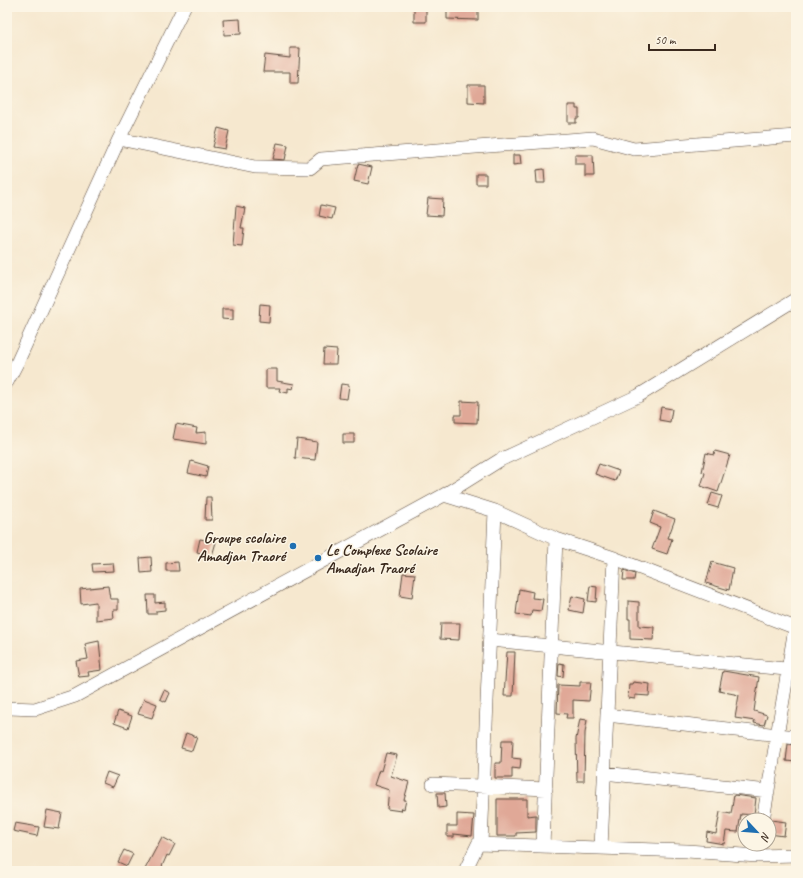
<svg xmlns="http://www.w3.org/2000/svg" width="803" height="878" viewBox="0 0 803 878" font-family="Caveat,sans-serif">
	<style>
		.building { fill: #e0a897 }
		.lines { fill: none; stroke-linecap: round; stroke-linejoin: round }
		.minor-casing { stroke: #574639; stroke-width: 14 }
		.minor { stroke: #fff; stroke-width: 13 }
		.poi-dot { fill: #1f6fb2; stroke: #fcf5e5; stroke-width: 1.5 }
		.labels { text-anchor: middle; stroke-width: 3; stroke-linejoin: round; paint-order: stroke }
		.poi-label { font-size: 16px; font-weight: bold; fill: #3b2a1e; stroke: #fcf5e5; text-anchor: end }
	</style>
	<rect width="100%" height="100%" fill="#fcf5e5"/>
	<filter id="ink" filterUnits="userSpaceOnUse"><feTurbulence type="fractalNoise" baseFrequency=".025" numOctaves="2"/><feDisplacementMap in="SourceGraphic" scale="8" xChannelSelector="R" yChannelSelector="G"/><feConvolveMatrix kernelMatrix="1 2 1 2 8 2 1 2 1" color-interpolation-filters="sRGB"/></filter>
	<filter id="wash" filterUnits="userSpaceOnUse"><feTurbulence type="fractalNoise" baseFrequency=".012" numOctaves="4" result="noise"/><feDisplacementMap in="SourceGraphic" scale="16" xChannelSelector="R" yChannelSelector="G"/><feGaussianBlur stdDeviation="0.9" result="paint"/><feColorMatrix in="noise" values="0 0 0 0 0 0 0 0 0 0 0 0 0 0 0 0 0 1.4 0 .05"/><feComposite in="paint" operator="in"/></filter>
	<g filter="url(#wash)">
		<rect width="100%" height="100%" fill="#f6e8cf"/>
		<g id="blocks">
			<path class="building" d="M414 7H426V22H414Z
				M447 7 478 8V20L447 19Z
				M240 19 241 34 224 35 223 20Z
				M290 48H300L298 83H290V72H263L265 55 290 58Z
				M468 85H484V103L468 102Z
				M568 105H576V109H579V118H576V123H568Z
				M218 128 229 131 225 149 213 147Z
				M277 143 288 145 285 160 273 159Z
				M513 155H520L521 164 513 165Z
				M575 155H593L594 176H585V164H575Z
				M358 164 372 167 368 184 354 181Z
				M544 169 545 183H537L536 170Z
				M476 174H486V184H476Z
				M428 198 443 199 442 216 426 215Z
				M321 205 335 208 332 219 319 216Z
				M236 206 245 208 241 228H244L242 246 233 245Z
				M260 304 270 305 269 322 259 321Z
				M222 309H233V320L222 319Z
				M324 349 337 350 336 364H323Z
				M266 369H277V381L294 384 293 389 288 388V393L279 391 280 388H266Z
				M341 384 349 385 347 399 339 398Z
				M461 401 478 402 477 423 455 422V415H461Z
				M661 407 672 409 670 422 659 420Z
				M176 424 197 428 196 433 206 432V444L173 439Z
				M343 434H354V443H343Z
				M297 439 317 442 315 460 295 458Z
				M715 451 730 455 718 492 701 486 705 473 702 472 706 453 714 455Z
				M191 461 208 466 206 477 188 473Z
				M599 464 619 471 615 481 595 474Z
				M712 493 722 496 718 508 708 505Z
				M206 497H211L212 520H205Z
				M654 511 675 519 668 538 672 539 667 554 652 549 660 527 650 523Z
				M200 539 216 542 212 556 197 552Z
				M151 557 152 572 141 573 140 558Z
				M178 562 179 571H166V563Z
				M712 562 733 568 729 590 706 583Z
				M113 563 114 571 93 572 92 564Z
				M624 570 635 574 634 580H623Z
				M403 573 415 574 412 598 400 596Z
				M108 586 110 599H118V610H113L114 618 96 620V602L81 604 80 589Z
				M590 586 597 587 596 602 588 601Z
				M519 589 533 592 532 598 543 599 541 611 532 610 531 616 516 614Z
				M147 595H155V603L165 602V610L156 611V614H148Z
				M572 596 585 599 583 613 569 610Z
				M628 601 639 602V626L654 627 653 640 630 639V619H628Z
				M441 623H460L459 640 440 639Z
				M99 641 102 670 88 672 89 676 79 677 76 661 88 659 85 644Z
				M507 652H515L513 696H504Z
				M559 663 564 664 563 677 558 676Z
				M723 671 759 677 754 711 767 715 764 725 754 723 755 721 735 718 739 695 719 691Z
				M580 682H591L589 701 573 700V718H566L567 714 557 713 558 685 580 686Z
				M633 682 650 684 649 696 635 695V699L628 698 629 684H632Z
				M164 690 170 693 166 702 160 699Z
				M144 699 157 704 152 718 138 714Z
				M118 711 132 716 128 728 114 723Z
				M580 719 587 720 585 733 584 781H577L576 739Z
				M186 733 197 737 192 751 181 748Z
				M502 740H513L512 758 521 759 520 769 512 768V778H495V763H501Z
				M788 744 796 745V762L786 761Z
				M386 753 397 755 391 776 409 782 404 800H406L404 809 402 808 401 811 387 809 389 790 374 785 379 770 381 771Z
				M107 772 118 776 113 787 103 783Z
				M437 793H445L446 807 438 808Z
				M734 795 756 798 754 815 741 814 738 832 726 831 724 844 706 841 707 832 716 834 720 812 731 814Z
				M497 799H527V816L536 815V832L516 833V836H497Z
				M47 810 62 813 59 829 44 827Z
				M457 814 474 815 472 836 454 834V837H447V826H457Z
				M771 820 786 822 784 836 769 834Z
				M15 823 39 827 37 836 13 831Z
				M162 837 175 844 169 856 167 855 160 871H144Z
				M124 850 133 854 127 866 118 862Z"/>
		</g>
	</g>
	<g filter="url(#ink)">
		<use href="#blocks" fill-opacity="0" stroke="#574639" stroke-width="1"/>
		<g class="lines">
			<defs>
				<path id="minor" d="M119 139 255 167 310 168 321 159 593 138 634 149 796 136
					M7 382 18 361 119 139 184 7
					M444 495 495 511 556 539 614 558 796 628
					M490 640 796 670
					M7 707 9 708 35 709 75 696 444 495 500 460 638 396 796 299
					M607 715 796 737
					M604 773 768 791
					M433 784 546 789
					M763 820 795 628
					M481 844 495 511
					M543 846 556 539
					M601 848 614 558
					M757 856 759 844
					M465 871 478 844 687 851 757 856 796 855"/>
			</defs>
			<use href="#minor" class="minor-casing"/>
			<use href="#minor" class="minor"/>
		</g>
	</g>
	<g class="poi-dot">
		<circle cx="293" cy="546" r="4"/>
		<circle cx="318" cy="558" r="4"/>
	</g>
	<g class="labels">
		<g class="poi-label">
			<text x="285" y="543">Groupe scolaire<tspan x="285" dy="18">Amadjan Traoré</tspan></text>
			<text x="326" y="555" text-anchor="start">Le Complexe Scolaire<tspan x="326" dy="18">Amadjan Traoré</tspan></text>
		</g>
	</g>
	<rect width="803" height="878" fill="none" stroke="#fcf5e5" stroke-width="24"/>
	<g transform="translate(757 832) rotate(116)"><circle r="19" fill="#fcf5e5" stroke="#afa495"/>
	<path d="M0-3L7 15L0 10L-7 15Z" fill="#1f6fb2"/>
	<text y="-6" font-size="11" font-weight="bold" text-anchor="middle" fill="#3b2a1e">N</text>
	</g>
	<path d="M649 44v6h66v-6" fill="none" stroke="#3b2a1e" stroke-width="2"/>
	<text x="655" y="44" font-size="12" fill="#3b2a1e" stroke="#fcf5e5" stroke-width="3" paint-order="stroke">50 m</text>
</svg>
